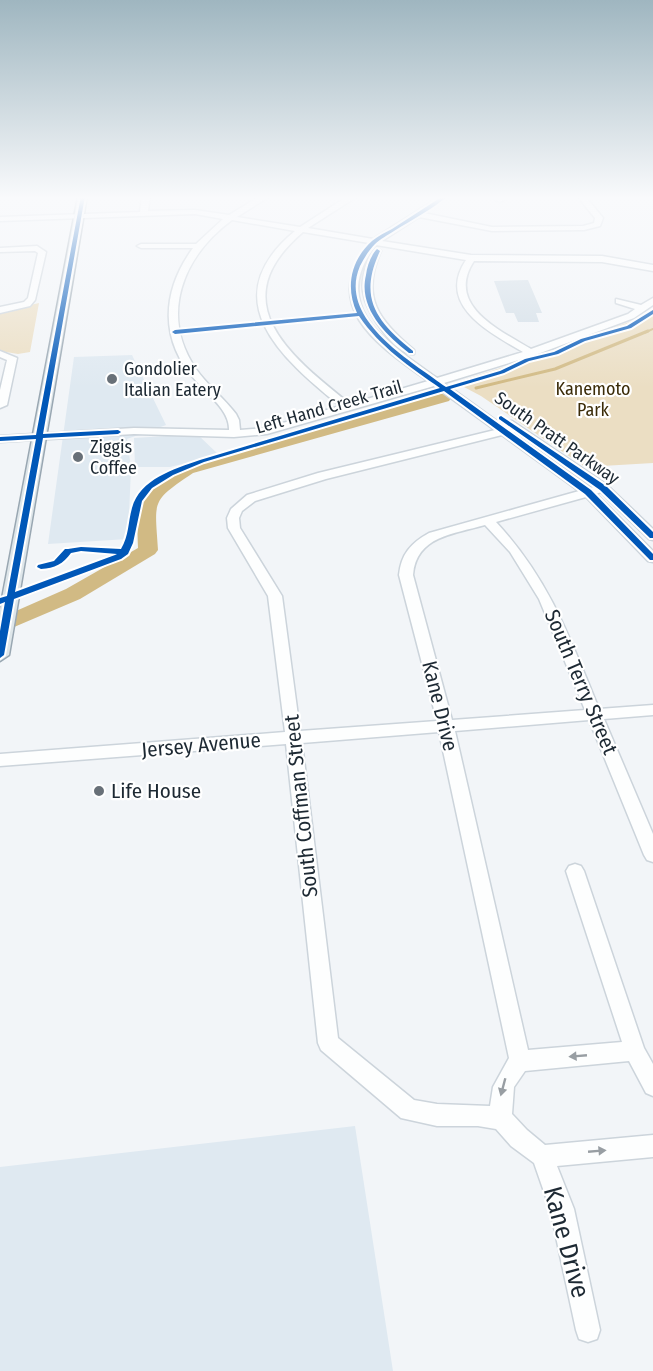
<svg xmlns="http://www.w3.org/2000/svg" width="653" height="1371" viewBox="0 0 653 1371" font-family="'Fira Sans Condensed',sans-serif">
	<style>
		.built { fill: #dfe9f1 }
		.green { fill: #ebdec3 }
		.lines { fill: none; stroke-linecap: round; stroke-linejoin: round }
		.stream-far1 { stroke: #d1ba84; stroke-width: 2 }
		.stream { stroke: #d1ba84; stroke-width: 3 }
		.river { fill: #d1ba84; fill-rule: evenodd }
		.building { fill: #d1dde6 }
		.minor-casing { stroke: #ccd4db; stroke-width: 3 }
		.major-casing { stroke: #99a7b2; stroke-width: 3 }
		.minor { fill: #fdfefe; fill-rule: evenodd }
		.major { fill: #dee6ea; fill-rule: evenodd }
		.cycleway-casing { stroke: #fff; stroke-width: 4 }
		.cycleway { fill: #0057b8; fill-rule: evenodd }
		.oneway { fill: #989ea3 }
		.poi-dot { fill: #687078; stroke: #fff; stroke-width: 2 }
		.labels { text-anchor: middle; stroke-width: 4.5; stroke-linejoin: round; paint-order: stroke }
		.far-poi-label { font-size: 18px; fill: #1d2933; stroke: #fff; text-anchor: start }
		.far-park-label { font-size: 18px; fill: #3b2c09; stroke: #fff }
		.far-street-label { font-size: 18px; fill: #1d2933; stroke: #fff }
		.street-label { font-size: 21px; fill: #1d2933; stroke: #fff }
		.poi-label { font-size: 21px; fill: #1d2933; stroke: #fff; text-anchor: start }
		.near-street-label { font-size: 26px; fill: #1d2933; stroke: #fff }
	</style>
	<rect width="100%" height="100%" fill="#f2f5f8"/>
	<path class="built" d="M132 355 166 425 127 439 131 468 128 539 48 544 74 357Z
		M197 434 219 455 170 467H135L134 438Z
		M355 1126 393 1371H0V1167Z"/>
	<path class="green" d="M39 303 30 352 18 354 0 351V312Z
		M653 309V463L585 467 481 396 464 387 460 381 544 354 645 316Z"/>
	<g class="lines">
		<path class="stream-far1" d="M644 333 653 329"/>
		<path class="stream" d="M476 388 555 369 648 331"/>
		<path class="river" d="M443 393 451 398 449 401 193 473C150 502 155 500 158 550L155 554 80 599 0 633V618L66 589 138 548C136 496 137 494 181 465Z"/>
	</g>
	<path class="building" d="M528 280 542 313H536L539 322H518L514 313H506L494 281Z"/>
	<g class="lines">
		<defs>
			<path id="minor" d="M142 196H150L148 211 195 210 229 215 260 196H270L237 217 300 227 348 196H358L308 228 373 239 441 196H450L424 213 492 227 583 226 594 223 595 218 577 196H585L603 218 600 226 584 230 492 231 419 217 382 241 471 255 602 256 653 265V271L602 262 474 261C445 305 499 330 531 349L628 314 635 309 616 303V299L641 305 653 298V305L634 318 535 355 444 383 505 427 503 423 504 421H512L607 485 653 529V540L649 539 601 492 596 494 653 551V562L648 561 586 497 496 522C549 579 570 638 599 709L653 705V715L604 719 653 834V862L647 860 644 855 589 720 455 731 528 1050 622 1042 566 871 569 866 575 864 581 866 584 871 644 1048 653 1064V1096L646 1093 629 1061 525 1071 514 1087 512 1114 527 1130 545 1145 653 1135V1157L557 1166 574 1209 600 1330 597 1339 588 1342 579 1339 576 1330 550 1209 534 1163 511 1146 496 1129 478 1126H437L401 1118 321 1050 318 1043 286 744 0 766V754L285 732 268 596 228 528 227 518 231 509 247 495 318 473 495 430 434 386 267 434 234 437 134 434 0 442V436L134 428 229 430C230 411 209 396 197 382 159 341 161 292 193 248H141L137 246 141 244H196L223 219 195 214 0 221V217L140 212ZM232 220 295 231C213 299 281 358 340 406L266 428 240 430 239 420 236 414C224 398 207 385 196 369 159 315 183 256 232 220ZM303 232 369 243C318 307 379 346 428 381L350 404C290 356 221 302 303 232ZM376 245 466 260C436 305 489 332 523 352L437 378C389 344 327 308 376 245ZM512 432H514L594 487 590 488ZM502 435 579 491 429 533C411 543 401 554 399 575L437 721 300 731 282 596 240 528 239 518 242 511 255 501 326 479ZM485 525 510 552 539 599 585 710 452 720 413 575C416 536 454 534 485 525ZM439 732 509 1058 493 1087 490 1106 437 1104 414 1100 338 1038 302 743Z
				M487 196H497L504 200 500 202Z
				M37 246 46 252 35 300 30 306 0 313V307L24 302 28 298 38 253 35 251 0 252V248Z
				M377 248 381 251C360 297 379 321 414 350V354C396 356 367 313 364 296 361 286 363 274 367 264 370 258 371 252 377 248Z
				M0 351 17 358 7 405 0 408V390L7 360 0 357Z"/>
			<path id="major" d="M78 196H87L9 655 0 661V609Z"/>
		</defs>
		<use href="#minor" class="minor-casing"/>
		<use href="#major" class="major-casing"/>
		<use href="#minor" class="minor"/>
		<use href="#major" class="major"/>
		<defs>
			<path id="cycleway" d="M81 196H85L43 434 118 430 121 432 118 434 43 438 15 592 115 555 117 554 81 551 71 553C63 564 55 568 41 569L37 567 38 565 54 561 65 549H68L81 547 121 549C129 536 128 522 132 508 140 479 174 469 200 460L440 388C410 367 380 347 359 316L175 334 172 332 175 330 357 313C345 287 351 260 372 241 378 236 386 232 392 229 409 218 426 207 443 196H448C432 209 412 220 394 231 388 235 380 239 375 244 369 250 364 258 360 266 337 319 411 361 446 387L500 371 525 359 554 352 581 339 627 326 653 310V314L631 328 585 341 558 354 529 361 504 373 450 389 591 490 653 554V560H650L585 494 444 391 204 462 173 475 152 488 142 501 133 543 128 554 121 559 14 599 4 655 0 658V631L5 602 0 604V598L7 596 36 439 0 441V437L36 435Z
				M377 249 380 251C358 298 376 321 413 351V353H409C385 334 358 308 366 275 367 266 371 255 377 249Z
				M501 416 606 486 653 532V538H650L600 490 499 419V417Z"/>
		</defs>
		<use href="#cycleway" class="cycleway-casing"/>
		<use href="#cycleway" class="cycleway"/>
	</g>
	<defs><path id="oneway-solid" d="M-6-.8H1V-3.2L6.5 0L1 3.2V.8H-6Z" transform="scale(1.5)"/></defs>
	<g class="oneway">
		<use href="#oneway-solid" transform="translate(578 1056) rotate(175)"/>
		<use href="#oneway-solid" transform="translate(503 1087) rotate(105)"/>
		<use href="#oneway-solid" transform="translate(597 1151) rotate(-5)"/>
	</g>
	<linearGradient id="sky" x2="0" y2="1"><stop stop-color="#9fb6c0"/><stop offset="0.51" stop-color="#f9fafc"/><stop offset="1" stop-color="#f9fafc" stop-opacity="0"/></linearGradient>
	<rect width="653" height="388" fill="url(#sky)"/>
	<g class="poi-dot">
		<circle cx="112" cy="379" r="6"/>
		<circle cx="78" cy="457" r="6"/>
		<circle cx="99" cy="791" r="6"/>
	</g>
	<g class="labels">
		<g class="far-poi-label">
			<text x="124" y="375">Gondolier<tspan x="124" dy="21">Italian Eatery</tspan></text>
			<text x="90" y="453">Ziggis<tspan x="90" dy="21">Coffee</tspan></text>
		</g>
		<g class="far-park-label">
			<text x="593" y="395">Kanemoto<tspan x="593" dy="21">Park</tspan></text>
		</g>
		<g class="far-street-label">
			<text transform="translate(329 407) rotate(-16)" y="6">Left Hand Creek Trail</text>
			<text transform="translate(557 438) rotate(35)" y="6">South Pratt Parkway</text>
		</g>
		<g class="street-label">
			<text transform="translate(581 682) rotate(67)" y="7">South Terry Street</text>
			<text transform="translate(440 706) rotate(76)" y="7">Kane Drive</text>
			<text transform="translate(201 745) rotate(-5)" y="7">Jersey Avenue</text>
			<text transform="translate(301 806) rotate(-96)" y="7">South Coffman Street</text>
		</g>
		<g class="poi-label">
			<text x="111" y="798">Life House</text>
		</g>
		<g class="near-street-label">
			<text transform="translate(567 1242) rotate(75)" y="9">Kane Drive</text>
		</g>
	</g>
</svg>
